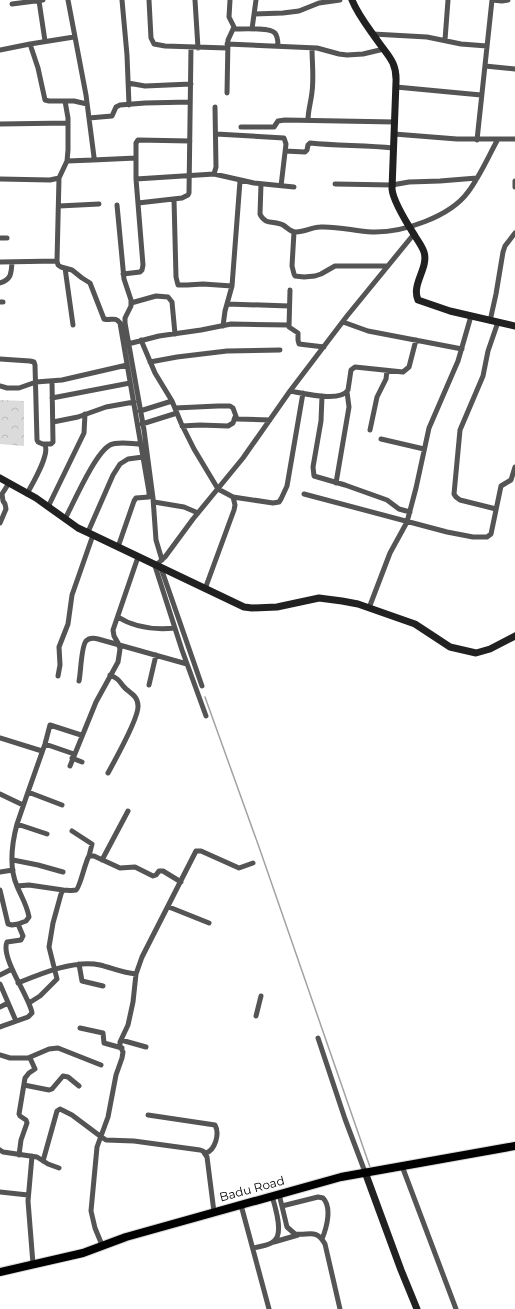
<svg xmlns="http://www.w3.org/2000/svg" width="515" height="1309" viewBox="0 0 515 1309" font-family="Montserrat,sans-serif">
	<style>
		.park { fill: url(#park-crowns) }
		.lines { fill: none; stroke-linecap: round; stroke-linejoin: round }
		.stream { stroke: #a2a2a2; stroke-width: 1.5 }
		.primary-casing { stroke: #dbdbdb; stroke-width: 10 }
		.street { stroke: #545454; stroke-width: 5 }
		.secondary { stroke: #212121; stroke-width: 7 }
		.primary { stroke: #000; stroke-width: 8 }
		.labels { text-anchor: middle; stroke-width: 4; stroke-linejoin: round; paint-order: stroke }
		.street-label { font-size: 12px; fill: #000; stroke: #fff }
	</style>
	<defs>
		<pattern id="park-crowns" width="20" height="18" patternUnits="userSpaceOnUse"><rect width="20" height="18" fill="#dbdbdb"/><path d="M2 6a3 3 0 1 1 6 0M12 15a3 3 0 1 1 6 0" fill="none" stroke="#bababa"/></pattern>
	</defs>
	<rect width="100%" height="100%" fill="#fff"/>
	<path class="park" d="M0 400 24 401V446L0 444Z"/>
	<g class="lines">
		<path class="stream" d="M205 697 259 847 370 1167"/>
		<defs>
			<path id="primary" d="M0 1272 83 1253 126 1237 341 1177 515 1146"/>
		</defs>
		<use href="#primary" class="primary-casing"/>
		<path class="street" d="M122 0 127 55 129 105
			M149 0 151 38 154 44 165 46 227 48
			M195 0 198 48
			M492 0 502 1 508 0
			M39 1 45 41
			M12 4 43 0
			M254 14 283 13 299 11 319 3 340 0
			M233 29C242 29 269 27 275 33 278 37 278 42 278 46
			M252 29 256 0
			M373 34 427 37 461 44 487 46
			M445 40 448 0
			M30 44 38 68 45 100 49 101H74L87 104
			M227 44 317 48 339 54 347 55 363 54 384 49
			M0 50 30 44 74 37
			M485 66 515 69
			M128 83 145 86 191 84
			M396 87 481 95
			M227 93 228 40 234 27 229 17 230 0
			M65 101 68 118V150L67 161 59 178 57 261 58 265 61 267 72 270 82 278 90 283 104 319C111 321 115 316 120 323L149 492V497L136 498 134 501 118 547
			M89 118 112 116 116 107 120 105 145 103 190 102
			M308 120C308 110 311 102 312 92 314 77 312 62 312 48
			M0 124 68 123
			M241 127H274L278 121 285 120 395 122
			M216 134 284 138 286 144 281 186
			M394 134 457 139H515
			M477 140 492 0
			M285 151 305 152 307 150 308 145 310 143C338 146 365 145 393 148
			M93 160 136 158
			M67 161 93 160 94 157 86 95 68 0
			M214 174 254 183 294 187
			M0 179 50 180 59 178
			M136 179 214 174 216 167 215 107
			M515 181V187
			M261 184 260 214C261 217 263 219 266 221 271 223 278 222 283 225 288 228 290 232 296 232 305 232 312 227 320 227 338 226 354 231 372 232 402 233 450 217 468 192 480 176 488 157 498 139
			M335 184 392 185 409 182 440 181 477 178
			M174 199 176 277 178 285H187L203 284 232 286
			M138 203 182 198 188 195 189 193 191 47
			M117 205 124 279 131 300V306L125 318V323L144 430 153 498 156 540 162 560
			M59 206 99 204
			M294 232 292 266 294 274 295 276 304 277 315 276 321 274 335 266H387
			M0 238H7
			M0 262 57 261
			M65 268 73 325
			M123 274 140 272 142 270 143 265 136 179V143L138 140 190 141
			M0 283C12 279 11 273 12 262
			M290 290 289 327 298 333V340L299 344 324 347
			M0 302H3
			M131 303 156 296 168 297 172 302 175 334
			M227 304 289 306
			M490 321 496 294 503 252 505 246 515 233
			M343 322 368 331 462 349
			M223 326 225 311 232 286 240 181
			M141 340 155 373 172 401 181 423 194 449 218 489 233 497 235 505 234 510 205 589
			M128 344 159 336 201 330 231 324 288 325
			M0 359 30 361 34 362 35 365 37 440 38 442 45 445C50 455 32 484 27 494
			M150 362 177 357 227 351 280 350
			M0 386 7 388H19L36 382 62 380 127 365
			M290 391C303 393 340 403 348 390L351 370 355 367 403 372 409 367 416 340
			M322 396 321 421 313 467 314 476 345 485 387 500 399 509 410 512
			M52 398 130 383
			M175 408 218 406H230L233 408 237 419 270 420
			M140 411 172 401
			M53 422 78 417 106 407 134 402
			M142 424 177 413
			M182 426 200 425 228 426 233 423 235 417
			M370 430 377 397 386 379 387 371
			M381 439 424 449
			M43 444H51L53 442 52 381
			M336 483 349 407 347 392
			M304 494 447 532 473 537H487L491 534 501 486 511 480 515 467
			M233 497 273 503 279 502 281 499 287 486 303 393
			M154 502 184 507 198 513
			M48 507 84 433 85 414
			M496 509 460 500 456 497 454 494 460 430 483 376 488 351 498 322
			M65 519C74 502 95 453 110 445 118 441 132 444 141 444
			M0 523 6 509 5 504 3 501 2 494 9 483
			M88 532 113 475 120 464 128 459 143 457
			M161 568 202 686
			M369 608 390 553 407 522 416 488 429 428 458 361 471 316
			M118 617C135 628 154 630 175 628
			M58 676 60 665 59 647 68 624 72 595 93 535
			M79 681C81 672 81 647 86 641 89 638 94 638 98 639L187 664
			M149 685 156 655
			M206 716 182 650 155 566 165 557 193 519 243 458 290 391 347 316 414 234
			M0 738 42 751
			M45 744 74 754
			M72 758 82 762
			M70 766 96 702 118 662 120 649 118 643 114 636 113 630 138 557
			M108 773C115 760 139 718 138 706 138 697 132 694 126 689 118 682 122 680 110 675
			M28 792 45 744 50 725 81 735
			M0 794 23 805
			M17 824 28 792 62 805
			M72 831 92 844 89 856
			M13 860 38 865 63 872
			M102 860 128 811
			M0 872 13 870
			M17 886 29 885 63 890
			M0 890 8 924 12 925 18 924
			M169 907 209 923
			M79 964 82 981 103 986
			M0 975 12 969
			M18 983C40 974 76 959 100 965 112 968 123 973 136 974L142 957 196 851H201L239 868 253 863
			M0 984 16 1021
			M29 1003 40 996 57 979 49 947 53 923 61 894 63 890C67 890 72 891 76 890 80 888 85 862 89 856H94L120 868 135 867 153 876 156 875 159 871H163L181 882
			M0 1007 8 1003
			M256 1016 261 996
			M0 1027 28 1017 32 1013C30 998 0 957 7 942L21 940 23 936 18 924 26 921 29 917C27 905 21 896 17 886 9 868 12 843 17 824L47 834
			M80 1028 103 1033 104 1043 122 1048
			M318 1038 345 1119 365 1172
			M121 1040 146 1047
			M0 1055 10 1058H28L49 1049 58 1048 101 1065
			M24 1085 49 1090 52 1089 63 1076 68 1077 79 1086
			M148 1115 215 1125C220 1134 215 1150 206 1153
			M0 1150 3 1152 37 1157 48 1164 59 1168
			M19 1155 21 1140 27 1123 26 1120 20 1116 19 1114 25 1078 29 1073 35 1069 30 1058
			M32 1156 28 1201 33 1264
			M43 1161 57 1111 60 1109 72 1115 100 1136 106 1140 134 1141 200 1150 203 1151 207 1157 214 1212
			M402 1166 456 1309
			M0 1192 28 1195
			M279 1194 287 1227 295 1234C309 1236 316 1228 325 1244L340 1309
			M241 1205 269 1309
			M282 1206 318 1197 323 1198C332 1207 327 1227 322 1239
			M274 1242 298 1235
			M102 1245 95 1228 91 1211 97 1147 108 1117 116 1075 122 1058 123 1052 120 1046V1042L128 1025 133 1002 136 974
			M254 1248C260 1246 269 1246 274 1241 284 1234 275 1206 272 1196"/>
		<path class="secondary" d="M352 0C358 15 368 27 377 40 388 56 397 62 396 82L392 189C393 201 408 225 415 236 418 241 422 246 424 252 429 268 411 284 418 300L450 311 515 326
			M0 478 36 498 78 528 93 535 244 607 252 608 277 607 319 598 342 601 358 604 415 624 450 647 476 653 490 649 515 636
			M365 1172 401 1270 417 1309"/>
		<use href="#primary" class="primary"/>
	</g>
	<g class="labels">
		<g class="street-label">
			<text transform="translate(252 1189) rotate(-15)" y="4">Badu Road</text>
		</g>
	</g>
</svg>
